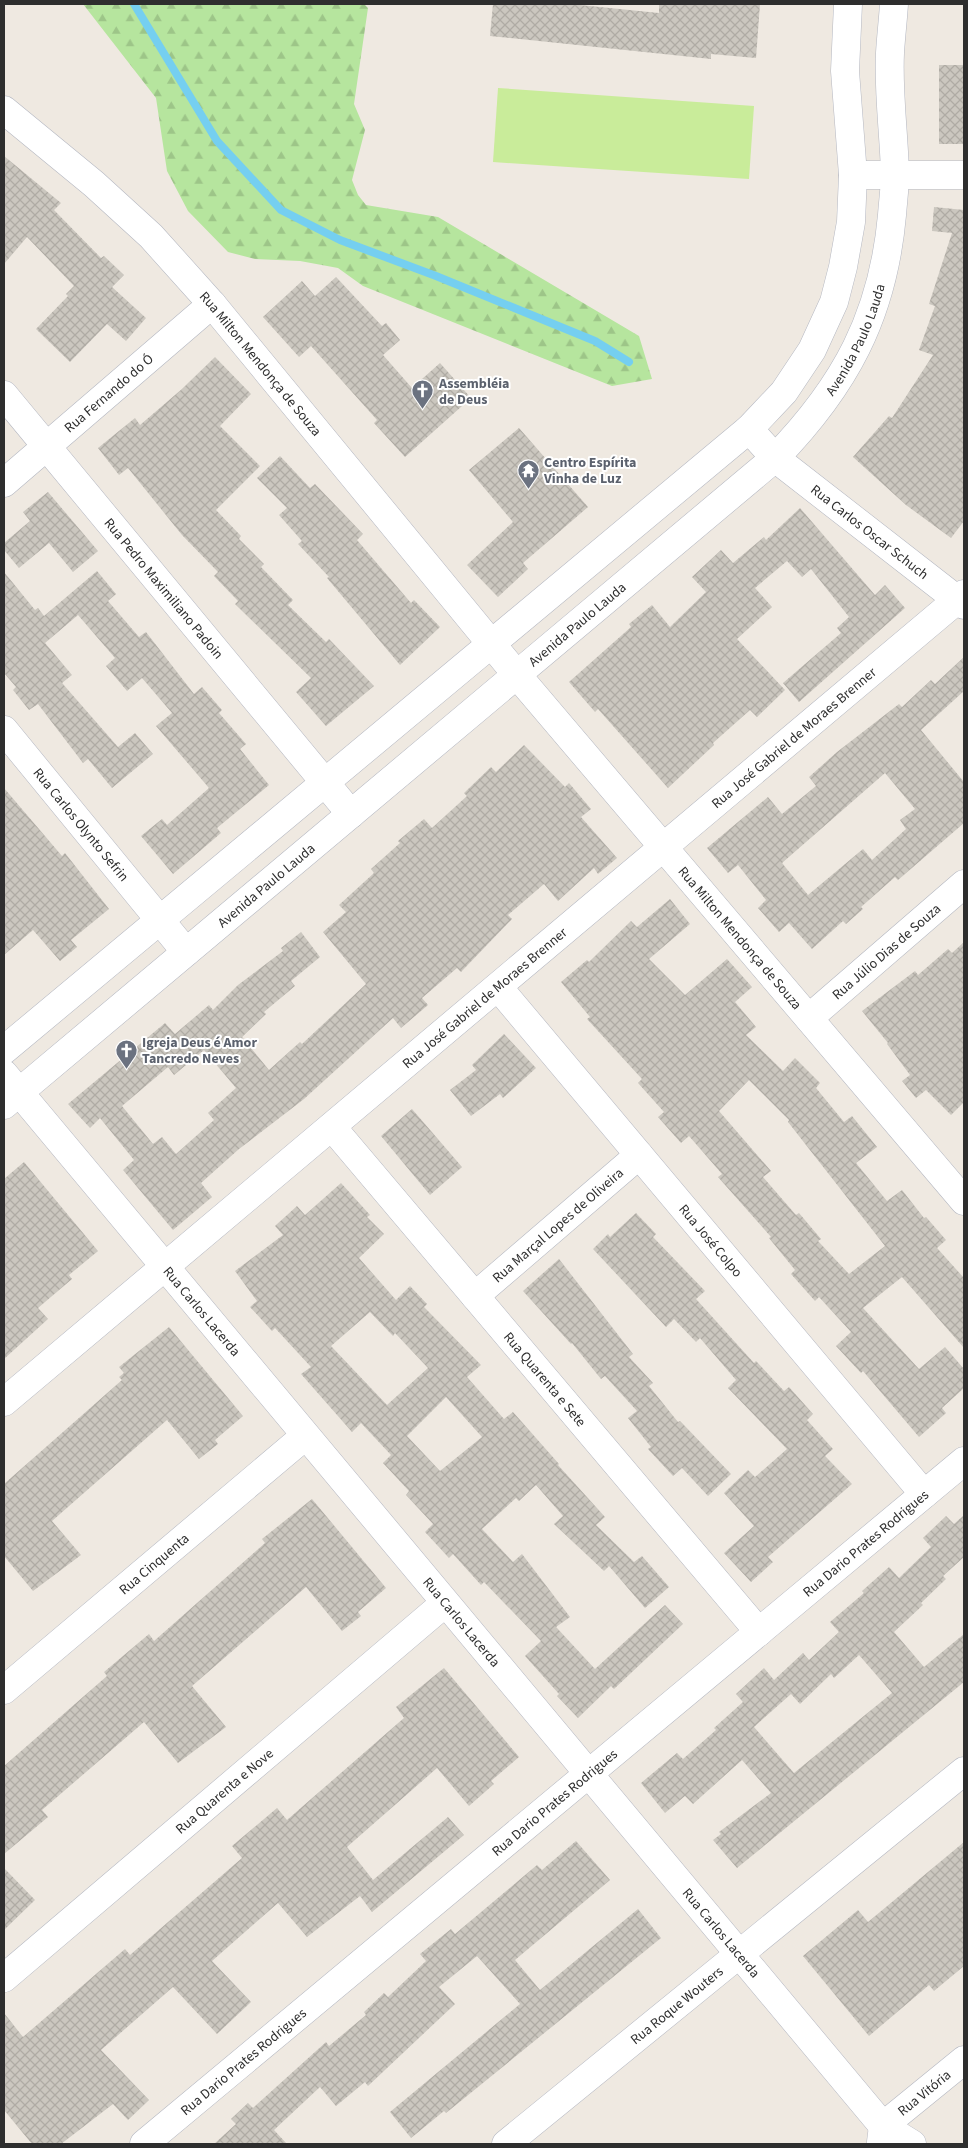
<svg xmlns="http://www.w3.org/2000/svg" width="968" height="2148" viewBox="0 0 968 2148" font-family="'Source Sans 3',sans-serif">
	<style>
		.forest { fill: url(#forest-firs) }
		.pitch { fill: #c9ec9a }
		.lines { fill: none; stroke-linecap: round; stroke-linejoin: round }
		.stream { stroke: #75cff0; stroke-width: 8 }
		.building { fill: url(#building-cross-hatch); fill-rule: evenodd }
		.street-casing { stroke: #b4b7c1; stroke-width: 29 }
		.secondary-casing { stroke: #b4b7c1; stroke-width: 29 }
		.street { stroke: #fff; stroke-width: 28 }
		.secondary { stroke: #fff; stroke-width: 28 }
		.labels { text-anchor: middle; stroke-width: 4; stroke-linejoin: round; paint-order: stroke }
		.street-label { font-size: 14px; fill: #2e2e2e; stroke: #fff }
		.worship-label { font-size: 14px; font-weight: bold; fill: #5b616d; stroke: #fff; text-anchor: start }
	</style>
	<defs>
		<pattern id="forest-firs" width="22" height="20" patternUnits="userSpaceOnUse" patternTransform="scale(1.25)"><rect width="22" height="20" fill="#b6e59e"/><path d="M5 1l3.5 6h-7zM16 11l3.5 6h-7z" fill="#9dc588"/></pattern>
		<pattern id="building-cross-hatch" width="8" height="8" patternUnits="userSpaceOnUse" patternTransform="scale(1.25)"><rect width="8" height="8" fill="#cbc7bf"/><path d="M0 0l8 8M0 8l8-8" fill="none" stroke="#afaba4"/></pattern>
	</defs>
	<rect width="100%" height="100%" fill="#efe9e1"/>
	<path class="forest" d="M83 4H364L368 8 354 104 365 130 352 180 358 195 366 205 438 217 639 336 652 379 612 386 363 286 338 268 300 261 255 259 228 252 188 211 167 171 156 98Z"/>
	<path class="pitch" d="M498 88 754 106 749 179 493 162Z"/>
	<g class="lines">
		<path class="stream" d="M134 4 217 141 281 210 340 240 436 276 595 341 629 362"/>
	</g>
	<path class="building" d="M493 4H570L659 13V4H760L756 58 711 54V59L490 36Z
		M939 65H964V144H939Z
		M4 156 61 203 54 210 101 258 104 256 124 275 112 287 146 318 126 341 107 324 70 362 36 329 68 296 66 294 74 286 27 237 4 264Z
		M934 207 964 210V521L951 538 906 505 853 457 889 416 892 418 933 355 919 350 935 306 929 304 952 233 932 231Z
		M336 277 382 326 386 323 400 340 383 355 412 388 440 363 471 398 405 457 374 423 377 420 311 346 299 357 263 317 302 281 315 296Z
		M215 357 251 394 220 426 260 466 216 510 241 536 239 539 264 564 261 567 293 600 288 605 326 642 329 639 374 686 326 726 296 692 311 678 235 604 238 601 214 576 218 572 182 535 128 468 119 475 98 448 135 418 140 425 182 389Z
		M519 428 588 507 523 563 528 569 498 597 467 565 513 522 469 470Z
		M280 456 310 488 315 484 363 534 357 540 411 603 414 600 440 627 400 665 327 578 329 577 298 544 302 541 279 515 287 508 257 478Z
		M48 492 98 551 73 572 49 543 19 568 4 550V543L30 521 23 512Z
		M800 508 875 595 885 585 905 608 799 702 783 683 841 633 837 628 849 617 811 569 802 577 787 561 755 588 772 607 737 639 785 690 757 717 750 710 713 743 714 745 668 788 598 709 595 712 569 682 631 627 629 624 652 605 670 627 706 592 692 577 721 550 733 563 764 537 766 540Z
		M97 571 116 594 108 601 139 637 146 632 194 694 202 687 222 710 219 713 246 744 240 749 269 785 217 828 221 833 173 874 141 836 162 819 167 825 209 788 156 726 172 713 142 678 127 691 106 666 115 658 78 615 45 643 72 675 62 683 118 747 135 733 153 754 112 788 88 759 83 763 38 704 29 710 13 690 16 687 4 673V572L35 610 38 608 44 616Z
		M964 657V691L921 730 964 782V823L898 880 895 877 861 907 863 909 846 924 843 921 812 949 789 923 779 932 758 908 766 900 738 865 728 873 707 848 768 797 782 814 816 786 809 777 837 752 899 704 902 707 931 680 935 684ZM885 773 915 809 900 820 906 829 872 860 863 849 808 895 782 863Z
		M524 745 565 787 569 783 591 809 581 817 617 858 598 874 594 868 558 901 544 884 508 915 512 919 461 972 457 968 422 998 428 1005 401 1028 393 1018 304 1099 239 1149 201 1183 212 1197 173 1230 123 1170 134 1160 100 1118 90 1128 68 1104 165 1023 175 1034 209 1005 213 1010 238 985 283 951 281 948 301 932 320 957 291 981 295 986 264 1012 266 1014 242 1037 269 1070 300 1042 302 1044 366 984 323 932 346 912 339 905 374 873 371 869 400 843 398 841 424 819 432 828 467 796 464 793 491 767 496 772ZM204 1050 236 1088 208 1113 214 1120 176 1154 162 1137 153 1144 122 1106 168 1067 174 1075Z
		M4 788 62 856 65 853 109 909 71 940 77 947 60 961 33 930 4 955Z
		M670 899 690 924 649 959 685 995 727 959 752 987 735 1002 756 1027 746 1035 783 1071 795 1058 820 1083 816 1088 844 1122 852 1116 877 1147 856 1163 887 1201 902 1190 924 1218 926 1217 946 1240 937 1248 964 1278V1348L902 1277 863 1308 919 1369 945 1347 964 1369V1388L942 1408 946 1413 919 1437 863 1371 861 1373 836 1346 851 1332 819 1297 815 1301 791 1274 795 1270 769 1238 771 1237 718 1177 722 1174 689 1136 681 1143 658 1117 664 1112 638 1083 642 1079 587 1019 590 1017 561 982 587 960 589 962 631 921 637 927ZM749 1080 789 1120 788 1122 885 1246 849 1274 818 1241 821 1239 799 1213 796 1215 763 1177 771 1171 719 1111Z
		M964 942V1102L951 1115 926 1090 916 1098 902 1081 910 1075 887 1044 888 1043 862 1011 915 971 918 975 948 949 952 953Z
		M504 1034 536 1068 503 1098 500 1094 471 1116 450 1090 476 1070 472 1065Z
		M412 1109 462 1167 430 1195 381 1136Z
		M24 1162 98 1251 69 1275 72 1279 38 1308 48 1319 4 1359V1179Z
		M341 1183 370 1215 367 1217 384 1234 359 1258 396 1300 410 1286 427 1304 424 1307 481 1365 467 1377 504 1419 513 1412 559 1464 558 1465 605 1517 596 1525 634 1562 642 1556 669 1587 645 1608 609 1566 604 1571 554 1524 563 1516 536 1485 519 1501 516 1498 482 1529 513 1562 522 1554 570 1617 556 1627 595 1669 665 1605 683 1624 614 1689 611 1686 578 1718 557 1696 559 1694 525 1656 541 1641 484 1582 481 1585 453 1554 449 1558 425 1532 433 1524 406 1495 409 1491 383 1463 391 1455 361 1423 352 1432 301 1374 311 1367 275 1328 272 1331 250 1307 257 1301 235 1271 283 1235 275 1226 297 1206 305 1215ZM370 1312 393 1336 395 1333 428 1368 387 1405 331 1346ZM446 1397 482 1437 440 1471 407 1436Z
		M636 1213 656 1234 653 1237 705 1291 696 1299 754 1363 756 1361 784 1391 789 1387 813 1414 807 1420 833 1449 825 1456 852 1484 768 1557 773 1562 751 1582 724 1553 754 1526 724 1493 748 1470 755 1477 787 1449 728 1388 736 1380 700 1338 696 1342 674 1319 666 1327 593 1249 608 1234 610 1237Z
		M559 1259 633 1354 629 1357 653 1383 649 1386 678 1422 680 1421 731 1474 708 1496 682 1468 673 1476 648 1449 651 1447 628 1418 637 1411 605 1376 601 1379 572 1343 571 1344 523 1291Z
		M169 1327 243 1416 215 1440 218 1444 199 1459 167 1420 52 1521 81 1555 33 1591 4 1556V1484L122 1380 119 1377 124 1373 119 1367Z
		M312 1499 386 1588 358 1612 361 1616 342 1631 306 1587 192 1686 226 1727 178 1763 144 1722 42 1810 48 1817 4 1854V1766L107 1676 104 1672 149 1634 154 1641 265 1543 262 1539Z
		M964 1515V1557L943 1576 946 1579 921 1603 923 1605 894 1632 924 1667 964 1634V1682L737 1868 713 1840 721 1834 719 1832 771 1793 742 1760 693 1804 685 1796 665 1813 641 1783 677 1753 683 1759 716 1730 714 1728 743 1702 736 1694 764 1668 774 1680 803 1653 809 1660 839 1632 830 1622 864 1593 862 1591 889 1567 899 1578 931 1547 923 1538 946 1516 954 1524ZM859 1655 892 1693 794 1773 754 1727 791 1694 800 1704 831 1674 834 1678Z
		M444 1668 519 1757 491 1781 494 1784 469 1806 437 1768 347 1847 373 1880 448 1817 464 1835 372 1912 360 1896 307 1937 278 1903 212 1961 251 2002 217 2034 173 1987 101 2050 149 2100 128 2120 113 2104 61 2144H32L4 2110V2013L23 2037 125 1949 130 1955 242 1858 232 1846 277 1808 287 1820 404 1718 396 1707Z
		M576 1841 610 1880 515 1960 540 1990 638 1909 661 1938 446 2113 444 2111 411 2138 390 2112 520 2004 477 1956 439 1987 455 2004 368 2086 365 2082 336 2106 320 2087 274 2130 287 2144H214L236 2124 231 2119 248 2103 253 2108 326 2042 329 2046 366 2015 364 2012 384 1993 388 1997 426 1961 420 1954 451 1929 455 1934 537 1865 542 1870Z
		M964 1842V1966L934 1991 929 1985 869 2036 803 1956 858 1910 868 1922Z
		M4 1868 35 1900 4 1930Z"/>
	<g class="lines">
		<defs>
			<g id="street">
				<path id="s1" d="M4 110 94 184 151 236 212 304 517 675 964 1201"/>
				<path d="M853 175H964"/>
				<path id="s2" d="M4 395 351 814"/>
				<path id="s3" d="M749 429 775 458 964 605"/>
				<path id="s4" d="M4 483 212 304"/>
				<path id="s5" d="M4 730 186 952"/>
				<path id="s6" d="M498 987 924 1494"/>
				<path id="s7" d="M809 1018 964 884"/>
				<path id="s8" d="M4 1074 883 2126 912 2144"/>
				<path id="s9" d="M332 1127 759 1632"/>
				<path id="s10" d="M475 1296 639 1155"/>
				<path id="s11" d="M4 1402 964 594"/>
				<path id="s12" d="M4 1690 305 1436"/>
				<path id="s13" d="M4 1978 445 1603"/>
				<path id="s14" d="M881 2142 883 2126 964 2060"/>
				<path id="s15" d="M144 2144 964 1461"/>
				<path id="s16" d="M506 2144 964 1771"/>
			</g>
			<g id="secondary">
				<path d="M4 1050 749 429 784 392 812 350 834 302 843 267 851 222 853 175 845 71 848 4"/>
				<path id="s17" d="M4 1105 775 458C845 386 883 316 892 215 893 201 895 187 895 174 894 133 888 93 890 53 891 36 893 20 894 4"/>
			</g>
		</defs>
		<use href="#street" class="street-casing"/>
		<use href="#secondary" class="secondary-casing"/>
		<use href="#street" class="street"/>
		<use href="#secondary" class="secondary"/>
	</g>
	<defs>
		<symbol id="church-pin" viewBox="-11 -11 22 30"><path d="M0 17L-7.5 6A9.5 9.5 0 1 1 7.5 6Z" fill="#6b7280" stroke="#fff"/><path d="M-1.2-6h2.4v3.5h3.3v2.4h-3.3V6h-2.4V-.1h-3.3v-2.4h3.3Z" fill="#fff"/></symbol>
		<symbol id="temple-pin" viewBox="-11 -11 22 30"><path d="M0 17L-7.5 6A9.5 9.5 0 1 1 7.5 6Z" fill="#6b7280" stroke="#fff"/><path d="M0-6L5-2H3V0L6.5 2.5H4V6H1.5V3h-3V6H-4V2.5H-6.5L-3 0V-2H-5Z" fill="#fff"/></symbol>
	</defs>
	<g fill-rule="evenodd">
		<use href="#church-pin" x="410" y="378" width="25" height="34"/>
		<use href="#temple-pin" x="516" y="458" width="25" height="34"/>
		<use href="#church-pin" x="114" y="1038" width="25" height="34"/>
	</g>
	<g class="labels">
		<g class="street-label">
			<text dy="5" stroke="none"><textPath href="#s17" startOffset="1151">Avenida Paulo Lauda</textPath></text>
			<text dy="5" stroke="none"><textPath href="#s1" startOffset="362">Rua Milton Mendonça de Souza</textPath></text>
			<text dy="5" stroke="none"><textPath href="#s4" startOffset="138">Rua Fernando do Ó</textPath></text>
			<text dy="5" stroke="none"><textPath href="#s3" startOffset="159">Rua Carlos Oscar Schuch</textPath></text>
			<text dy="5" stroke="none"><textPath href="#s2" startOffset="251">Rua Pedro Maximiliano Padoin</textPath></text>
			<text dy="5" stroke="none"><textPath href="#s17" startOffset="748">Avenida Paulo Lauda</textPath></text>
			<text dy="5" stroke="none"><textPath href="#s11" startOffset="1032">Rua José Gabriel de Moraes Brenner</textPath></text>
			<text dy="5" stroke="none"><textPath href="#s5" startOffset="122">Rua Carlos Olynto Sefrin</textPath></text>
			<text dy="5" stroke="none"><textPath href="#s17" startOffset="342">Avenida Paulo Lauda</textPath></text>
			<text dy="5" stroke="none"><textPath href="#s1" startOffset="1110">Rua Milton Mendonça de Souza</textPath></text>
			<text dy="5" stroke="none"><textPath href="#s7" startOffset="102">Rua Júlio Dias de Souza</textPath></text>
			<text dy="5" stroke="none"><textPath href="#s11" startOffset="628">Rua José Gabriel de Moraes Brenner</textPath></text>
			<text dy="5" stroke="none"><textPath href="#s10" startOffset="109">Rua Marçal Lopes de Oliveira</textPath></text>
			<text dy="5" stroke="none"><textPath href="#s6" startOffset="331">Rua José Colpo</textPath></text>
			<text dy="5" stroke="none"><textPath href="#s8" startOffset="309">Rua Carlos Lacerda</textPath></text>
			<text dy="5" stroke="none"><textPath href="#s9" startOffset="330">Rua Quarenta e Sete</textPath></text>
			<text dy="5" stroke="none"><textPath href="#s15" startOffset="939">Rua Dario Prates Rodrigues</textPath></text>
			<text dy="5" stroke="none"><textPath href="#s12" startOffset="196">Rua Cinquenta</textPath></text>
			<text dy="5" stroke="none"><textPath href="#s8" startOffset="714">Rua Carlos Lacerda</textPath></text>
			<text dy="5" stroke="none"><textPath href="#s13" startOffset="289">Rua Quarenta e Nove</textPath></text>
			<text dy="5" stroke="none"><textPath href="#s15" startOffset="534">Rua Dario Prates Rodrigues</textPath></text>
			<text dy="5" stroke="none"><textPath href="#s8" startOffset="1119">Rua Carlos Lacerda</textPath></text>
			<text dy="5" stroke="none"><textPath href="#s16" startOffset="220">Rua Roque Wouters</textPath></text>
			<text dy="5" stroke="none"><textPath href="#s15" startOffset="129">Rua Dario Prates Rodrigues</textPath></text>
			<text dy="5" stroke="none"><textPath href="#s14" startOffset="69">Rua Vitória</textPath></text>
		</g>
		<g class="worship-label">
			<text x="439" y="388">Assembléia<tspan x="439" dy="16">de Deus</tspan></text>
			<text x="544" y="467">Centro Espírita<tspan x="544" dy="16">Vinha de Luz</tspan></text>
			<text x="142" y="1047">Igreja Deus é Amor<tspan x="142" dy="16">Tancredo Neves</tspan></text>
		</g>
	</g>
	<rect width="968" height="2148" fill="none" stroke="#2e2e2e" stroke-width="10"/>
</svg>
